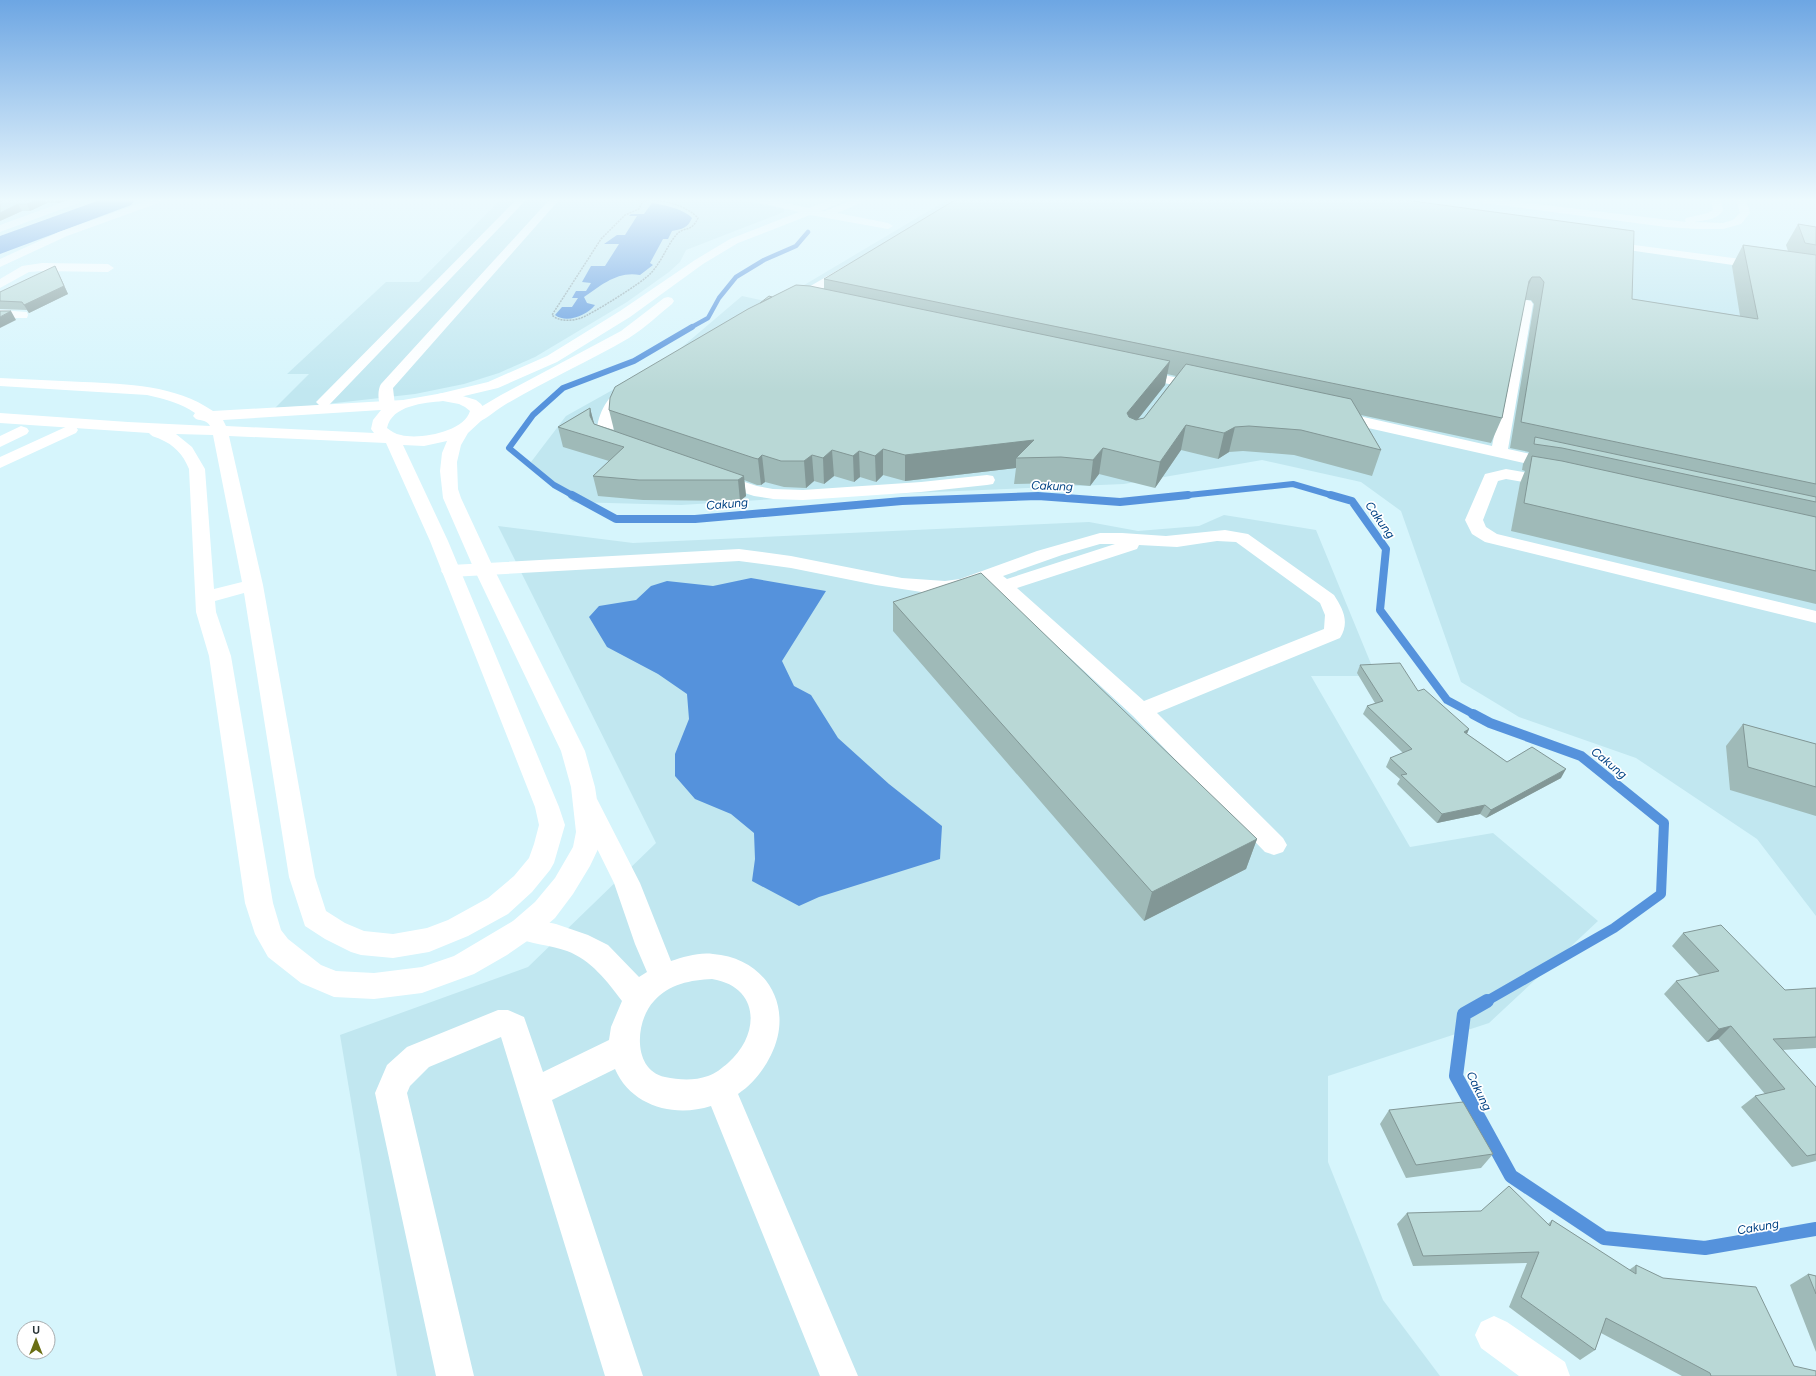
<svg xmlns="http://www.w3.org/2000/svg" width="1816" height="1376" viewBox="0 0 1816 1376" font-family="Figtree,sans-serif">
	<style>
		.built { fill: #c1e7f0 }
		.water { fill: #5592dc }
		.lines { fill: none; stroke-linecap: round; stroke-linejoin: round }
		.stream-far4 { stroke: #5592dc; stroke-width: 4.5 }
		.stream-far3 { stroke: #5592dc; stroke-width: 6 }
		.stream-far2 { stroke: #5592dc; stroke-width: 8 }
		.stream-far1 { stroke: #5592dc; stroke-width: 10 }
		.stream { stroke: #5592dc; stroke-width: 14 }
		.river { fill: #5592dc; fill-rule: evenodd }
		.path { stroke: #90a6ac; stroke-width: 1.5; stroke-dasharray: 2 1; stroke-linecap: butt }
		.minor { fill: #fff; fill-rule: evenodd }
		.major { fill: #fff; fill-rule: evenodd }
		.wall { fill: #9fbab8; fill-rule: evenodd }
		.shaded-wall { fill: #829796 }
		.building { fill: #b9d8d6; stroke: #829796 }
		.labels { text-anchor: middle; stroke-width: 3.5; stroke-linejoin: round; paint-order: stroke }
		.water-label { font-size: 12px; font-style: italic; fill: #004284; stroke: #fff }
	</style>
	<rect width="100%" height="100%" fill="#d6f5fc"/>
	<path class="built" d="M500 200H741L784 209V212L686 250 680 262 669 272 627 302 535 357 499 373 464 384 415 394 309 406 275 408 309 374H287L386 282H419Z
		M947 200H1308L1816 273V916L1757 839 1636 758 1519 717 1461 682 1401 511 1361 482 1262 460 1124 484 791 498 681 505 573 502 531 462 566 416 668 359 742 296 774 303Z
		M1224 515 1316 530 1376 676H1311L1410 847 1493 833 1598 921 1489 1023 1328 1076V1162L1383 1300 1440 1376H397L340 1035 528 967 656 843 498 526 633 543 1089 522 1138 531 1199 526Z"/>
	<path class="water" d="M652 203C664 205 684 209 692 218 688 228 682 229 672 231L668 239H663L650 263 653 265 640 275C617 271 602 285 584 297L587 303 595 305C587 315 567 324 555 315L562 307H572L578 298H572L576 291H586L591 283 582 282 591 266H605L619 244H604L617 235H625L637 216H629L631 214H644Z
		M751 578 826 591 782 661 794 686 811 695 838 738 889 784 942 826 940 859 819 897 799 906 752 881 755 859 754 833 731 814 695 799 675 776V754L689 719 687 694 658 674 607 647 589 617 599 606 636 600 651 586 667 581 713 586Z"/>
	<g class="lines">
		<path class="stream-far4" d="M690 328 708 318 719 298 736 277 764 260 796 246 808 232"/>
		<path class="stream-far3" d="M574 496 554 485 509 448 533 415 563 388 634 361 692 327
			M1179 496 1293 484 1334 496"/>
		<path class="stream-far2" d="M572 495 616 519H695L902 501 1038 496 1120 502 1188 495
			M1331 495 1352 501 1386 549 1380 610 1447 700 1475 715"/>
		<path class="stream-far1" d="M1473 714 1490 723 1581 756 1664 823 1661 894 1614 928 1485 1002"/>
		<path class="stream" d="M1487 1001 1464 1014 1456 1076 1511 1176 1604 1238 1705 1248 1816 1229"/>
		<path class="river" d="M100 200H135L131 205 0 254V236Z"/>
		<path class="path" d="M632 200 643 201
			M654 200C670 202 686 206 698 218 691 233 685 226 677 234 667 245 662 262 650 274 643 282 592 314 581 318 572 321 559 322 552 315L601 239 625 215 639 209 643 201Z"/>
		<path class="minor" d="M69 200H82L81 202 0 232V225Z
			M149 200H162L161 202 67 236 0 267V259L59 232Z
			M516 200H526L329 405 324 407 319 405 316 402 319 399Z
			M549 200H559L393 388 395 406 392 409 387 411 382 409C378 404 377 390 381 384Z
			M757 200H773L809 208 830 200H843L842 202 821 211H825L852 200H864L863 202 837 213 888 223 893 226 888 229 810 215 738 243 703 264 630 317 557 362 498 388 443 401 438 400 436 397 438 394 488 382 547 356 620 311 695 260 730 239 799 212 758 202Z
			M1479 200H1504L1686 222 1685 220 1686 218 1708 213 1713 210 1711 200H1721L1723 211C1716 220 1705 220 1694 222L1723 223 1733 220 1740 213 1736 200H1746L1750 213 1741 224 1723 229H1698L1666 227 1484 203Z
			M1604 241 1816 269V277L1600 246 1598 244 1600 242Z
			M42 263 108 264 114 268 108 272 42 271 29 272 0 288V279L22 266Z
			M850 263 856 267 854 269 796 305H788L786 302 788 299Z
			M668 297 672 298 674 301 672 304C658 315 645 328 629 338 588 362 544 381 503 406 493 412 481 425 470 422L467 419 479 408 501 395 621 331 664 298Z
			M1527 300 1531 301 1533 304 1508 449 1561 461 1563 465 1561 469 1555 470 1337 421 1332 419 1329 416 1332 413 1337 411 1492 446 1521 304 1523 301Z
			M0 310 27 312 28 315 27 318H0Z
			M1137 369 1206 384 1208 387 1206 390 1201 391 1132 376 1130 373 1132 370Z
			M629 385 634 386 636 389 623 402 618 411 614 424 613 436 628 442 630 445 628 448C621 450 616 448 609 446 606 445 600 444 598 441 596 438 597 432 597 428 599 411 611 389 629 385Z
			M70 425 76 427 78 430 76 433 0 468V457Z
			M21 426 27 428 29 431 27 434 0 447V436Z
			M1506 469 1551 477 1557 478 1559 482 1557 486 1551 487 1506 479 1498 481 1483 520 1486 527 1497 534 1816 611V623L1485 542 1472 534 1465 520 1485 474Z
			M717 473 757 486 773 489 803 490 921 482 987 475 993 476 995 480 993 484 987 485 921 492 803 500 773 499 754 496 711 482 709 478 711 474Z
			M1225 530 1248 534 1334 595C1343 609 1350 622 1340 638L1157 713 1283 838 1287 845 1283 852 1274 855 1265 852 1133 716 988 582 960 591 928 593 876 585 791 568 739 561 451 577 444 575 441 571 444 567 451 565 739 549 791 556 902 578 945 581 960 579 1037 551 1100 533H1122L1166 536ZM1217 541 1236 542 1320 603 1325 615 1324 629 1144 701 1017 588 1137 549 1139 545 1177 547ZM1100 544H1115L1007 579 1003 576 1062 555Z
			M588 797 597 799 640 883 671 961C684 957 699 952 713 954 766 958 795 1007 771 1055 763 1071 753 1084 738 1094L858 1376H820L711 1106C674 1118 631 1106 615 1069L552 1100 643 1376H605L501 1037 429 1067 410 1086 407 1093 474 1376H436L375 1093 387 1065 407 1047 498 1010H508L524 1017 543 1072 609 1040 611 1027 622 1001C607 981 591 960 567 951 550 945 531 944 513 937L509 929 513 921 523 917 556 924 588 935 608 945 639 977 647 972 635 944 614 883 576 806 579 799ZM712 979C761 987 760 1035 728 1063 722 1068 715 1074 708 1076 694 1081 679 1080 665 1077 632 1070 635 1021 654 1001 669 984 691 980 712 979Z
			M1494 1316 1507 1322 1565 1362 1570 1376H1519L1481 1348 1475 1335 1481 1322Z"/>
		<path class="major" d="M0 378C28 379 55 381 83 382 128 384 175 385 213 411L403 400 443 393 456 394 476 400 481 404 486 411 482 420 468 433 461 445 457 462 458 489 461 498 494 569 585 751 595 787 602 832 599 847 590 866 573 894 555 918 533 937 507 955 474 974 422 993 374 999 334 997 301 983 268 957 255 934 245 903 209 656 196 612 189 469C183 454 174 445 160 439 156 437 152 437 149 433L0 423V413L128 422 210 426C207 420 202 421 196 419L193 416 195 413C181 403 164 399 147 395L0 386ZM443 401 459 404 465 407 470 411C464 432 419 440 401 435 395 434 391 431 387 428 392 405 424 403 443 401ZM381 410 373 420 371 429 374 433 226 426 223 420ZM176 434 213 435 242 582 214 589 205 469 192 447ZM229 436 386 443 430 541 535 807 539 825 534 844 529 858 514 876 488 898 448 920 427 928 393 934 364 931 345 923 326 911 315 877 263 585ZM447 441 442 453 440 471 443 498 474 569 561 751 571 787 576 832 573 847 555 878 535 902 513 921 454 956 422 967 374 973 336 971 321 965 288 939 281 930 273 903 231 656 216 612 215 601 244 593 289 877 305 926 325 939 351 952 361 955 393 958 429 952 468 936 508 914 532 892 550 870 554 863 565 825 559 807 448 541 403 445 424 446Z"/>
	</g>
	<path class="wall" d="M0 200H69L58 203H47L30 211H22L0 221Z
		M1405 200 1632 299 1740 316 1732 266 1743 245 1788 251 1786 245 1798 224 1816 227V604L1511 531 1520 483 1525 471 1522 470 1523 464 1529 452 1510 448 1534 304 1531 300H1525L1502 418 1491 443 1361 415 1381 450 1372 476 1294 455 1243 451 1229 452 1218 459 1181 450 1155 488 1099 474 1090 486 1058 483 1014 484 1016 468 905 481 883 475 876 482 860 477 854 482 834 476 824 484 814 481 806 488 784 487 765 482 761 485H757L744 480 746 496 740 501 643 500 598 496 593 476 609 461 563 447 558 427 590 408 594 424 614 430 609 410 772 297 824 289V279ZM1167 374 1176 376 1144 418 1138 419 1165 385Z
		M59 274 68 294 29 313 27 310 0 309V292Z
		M893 602 1257 839 1246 869 1144 921 893 631Z
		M1360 665 1418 691 1469 729 1467 734 1507 762 1561 778 1486 818 1480 814 1437 823 1397 784 1400 779 1386 767 1390 758 1403 753 1363 714 1367 706 1375 703 1357 673Z
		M1743 724 1816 744V816L1730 790 1726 746Z
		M1683 933 1785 990 1816 988V1048L1782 1050 1816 1087V1161L1792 1167 1741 1107 1755 1096 1765 1094 1718 1039 1707 1042 1664 994 1676 981 1700 976 1672 946Z
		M1389 1110 1493 1154 1481 1168 1406 1178 1380 1124Z
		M1407 1213 1548 1224 1552 1220 1629 1270 1636 1265 1794 1366 1816 1376H1682L1601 1333 1595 1350 1580 1360 1509 1307 1527 1263 1413 1266 1397 1224Z
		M1808 1274 1816 1276V1352L1790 1285Z"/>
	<path class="shaded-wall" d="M37 200H45L47 203 30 211 27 204Z
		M56 200H69L58 203Z
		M18 204 22 211 0 221V213Z
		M55 266 68 294 29 313 24 305Z
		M1532 277 1523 300 1529 281Z
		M11 311 16 320 0 328V317Z
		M1170 361 1165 385 1123 438 1127 413Z
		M590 408 595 427 590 416Z
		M1186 425 1181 450 1155 488 1160 462Z
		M1235 427 1229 452 1218 459 1224 433Z
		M1034 440 1016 458V468L905 481V455Z
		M1103 448 1099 474 1090 486 1093 460Z
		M883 449V475L876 482 875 456Z
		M832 450 834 476 824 484 823 458Z
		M859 451 860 477 854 482 853 456Z
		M762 455 765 482 761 485 758 459Z
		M812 455 814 481 806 488 804 461Z
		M744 476 746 496 740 501 738 480Z
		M1469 729 1465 738 1464 732Z
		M1566 769 1561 778 1486 818 1491 810Z
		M1485 805 1480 814 1437 823 1442 814Z
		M1257 839 1246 869 1144 921 1152 892Z
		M1731 1026 1718 1039 1707 1042 1719 1029Z"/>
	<path class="building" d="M0 200H37L27 204H18L0 213Z
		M955 200H1405L1634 231 1632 299 1758 319 1743 245 1816 255V484L1521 422 1544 282 1540 277H1532L1529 281 1502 418 824 279Z
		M1798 224 1816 227V245L1805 243Z
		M55 266 64 286 24 305 22 302 0 301V292Z
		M796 285 810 286 1170 361 1127 413 1129 417 1136 420 1144 418 1186 364 1351 399 1381 450 1301 430 1249 426 1235 427 1224 433 1186 425 1160 462 1103 448 1093 460 1061 457 1016 458 1034 440 905 455 883 449 875 456 859 451 853 456 832 450 823 458 812 455 804 461H781L762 455 758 459 754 458 609 410 610 398 615 387 748 309Z
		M769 296 772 297 760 303Z
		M0 311H11L0 317Z
		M590 408V416L594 424 744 476 738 480H639L593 476 624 447 558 427Z
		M1535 437 1816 497V502L1562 448 1534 444Z
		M1532 456 1562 461 1816 517V571L1524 503Z
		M981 573 1257 839 1152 892 893 602Z
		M1400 663 1418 691 1424 689 1469 729 1464 732 1507 762 1532 747 1566 769 1491 810 1485 805 1442 814 1401 775 1407 774 1390 758 1412 749 1367 706 1383 701 1360 665Z
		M1743 724 1816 744V787L1748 767Z
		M1721 925 1785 990 1816 988V1037L1773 1039 1816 1087V1154L1807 1156 1755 1096 1785 1089 1731 1026 1719 1029 1676 981 1719 971 1683 933Z
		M1463 1102 1493 1154 1416 1165 1389 1110Z
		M1509 1186 1550 1226 1552 1220 1636 1274V1265L1663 1278 1756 1287 1794 1366 1816 1371V1376H1711L1710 1373 1606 1318 1595 1350 1521 1297 1539 1252 1423 1256 1407 1213 1481 1211Z
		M1808 1274 1816 1276V1294Z"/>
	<linearGradient id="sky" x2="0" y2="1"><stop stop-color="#6da6e3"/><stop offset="0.51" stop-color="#edfafe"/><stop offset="1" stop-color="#edfafe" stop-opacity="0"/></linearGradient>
	<rect width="1816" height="392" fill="url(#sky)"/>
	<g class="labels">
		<g class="water-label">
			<text transform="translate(1052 486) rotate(2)" y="4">Cakung</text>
			<text transform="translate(727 504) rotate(-5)" y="4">Cakung</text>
			<text transform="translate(1380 520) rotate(55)" y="4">Cakung</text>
			<text transform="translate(1609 763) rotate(39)" y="4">Cakung</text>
			<text transform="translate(1479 1091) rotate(64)" y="4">Cakung</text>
			<text transform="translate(1758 1227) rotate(-10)" y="4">Cakung</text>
		</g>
	</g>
	<g transform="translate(36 1340)"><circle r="19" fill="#ffffff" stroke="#a9adaf"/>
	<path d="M0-3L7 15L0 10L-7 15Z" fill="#6a6e13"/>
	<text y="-6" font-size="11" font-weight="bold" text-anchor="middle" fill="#283336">U</text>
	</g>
</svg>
